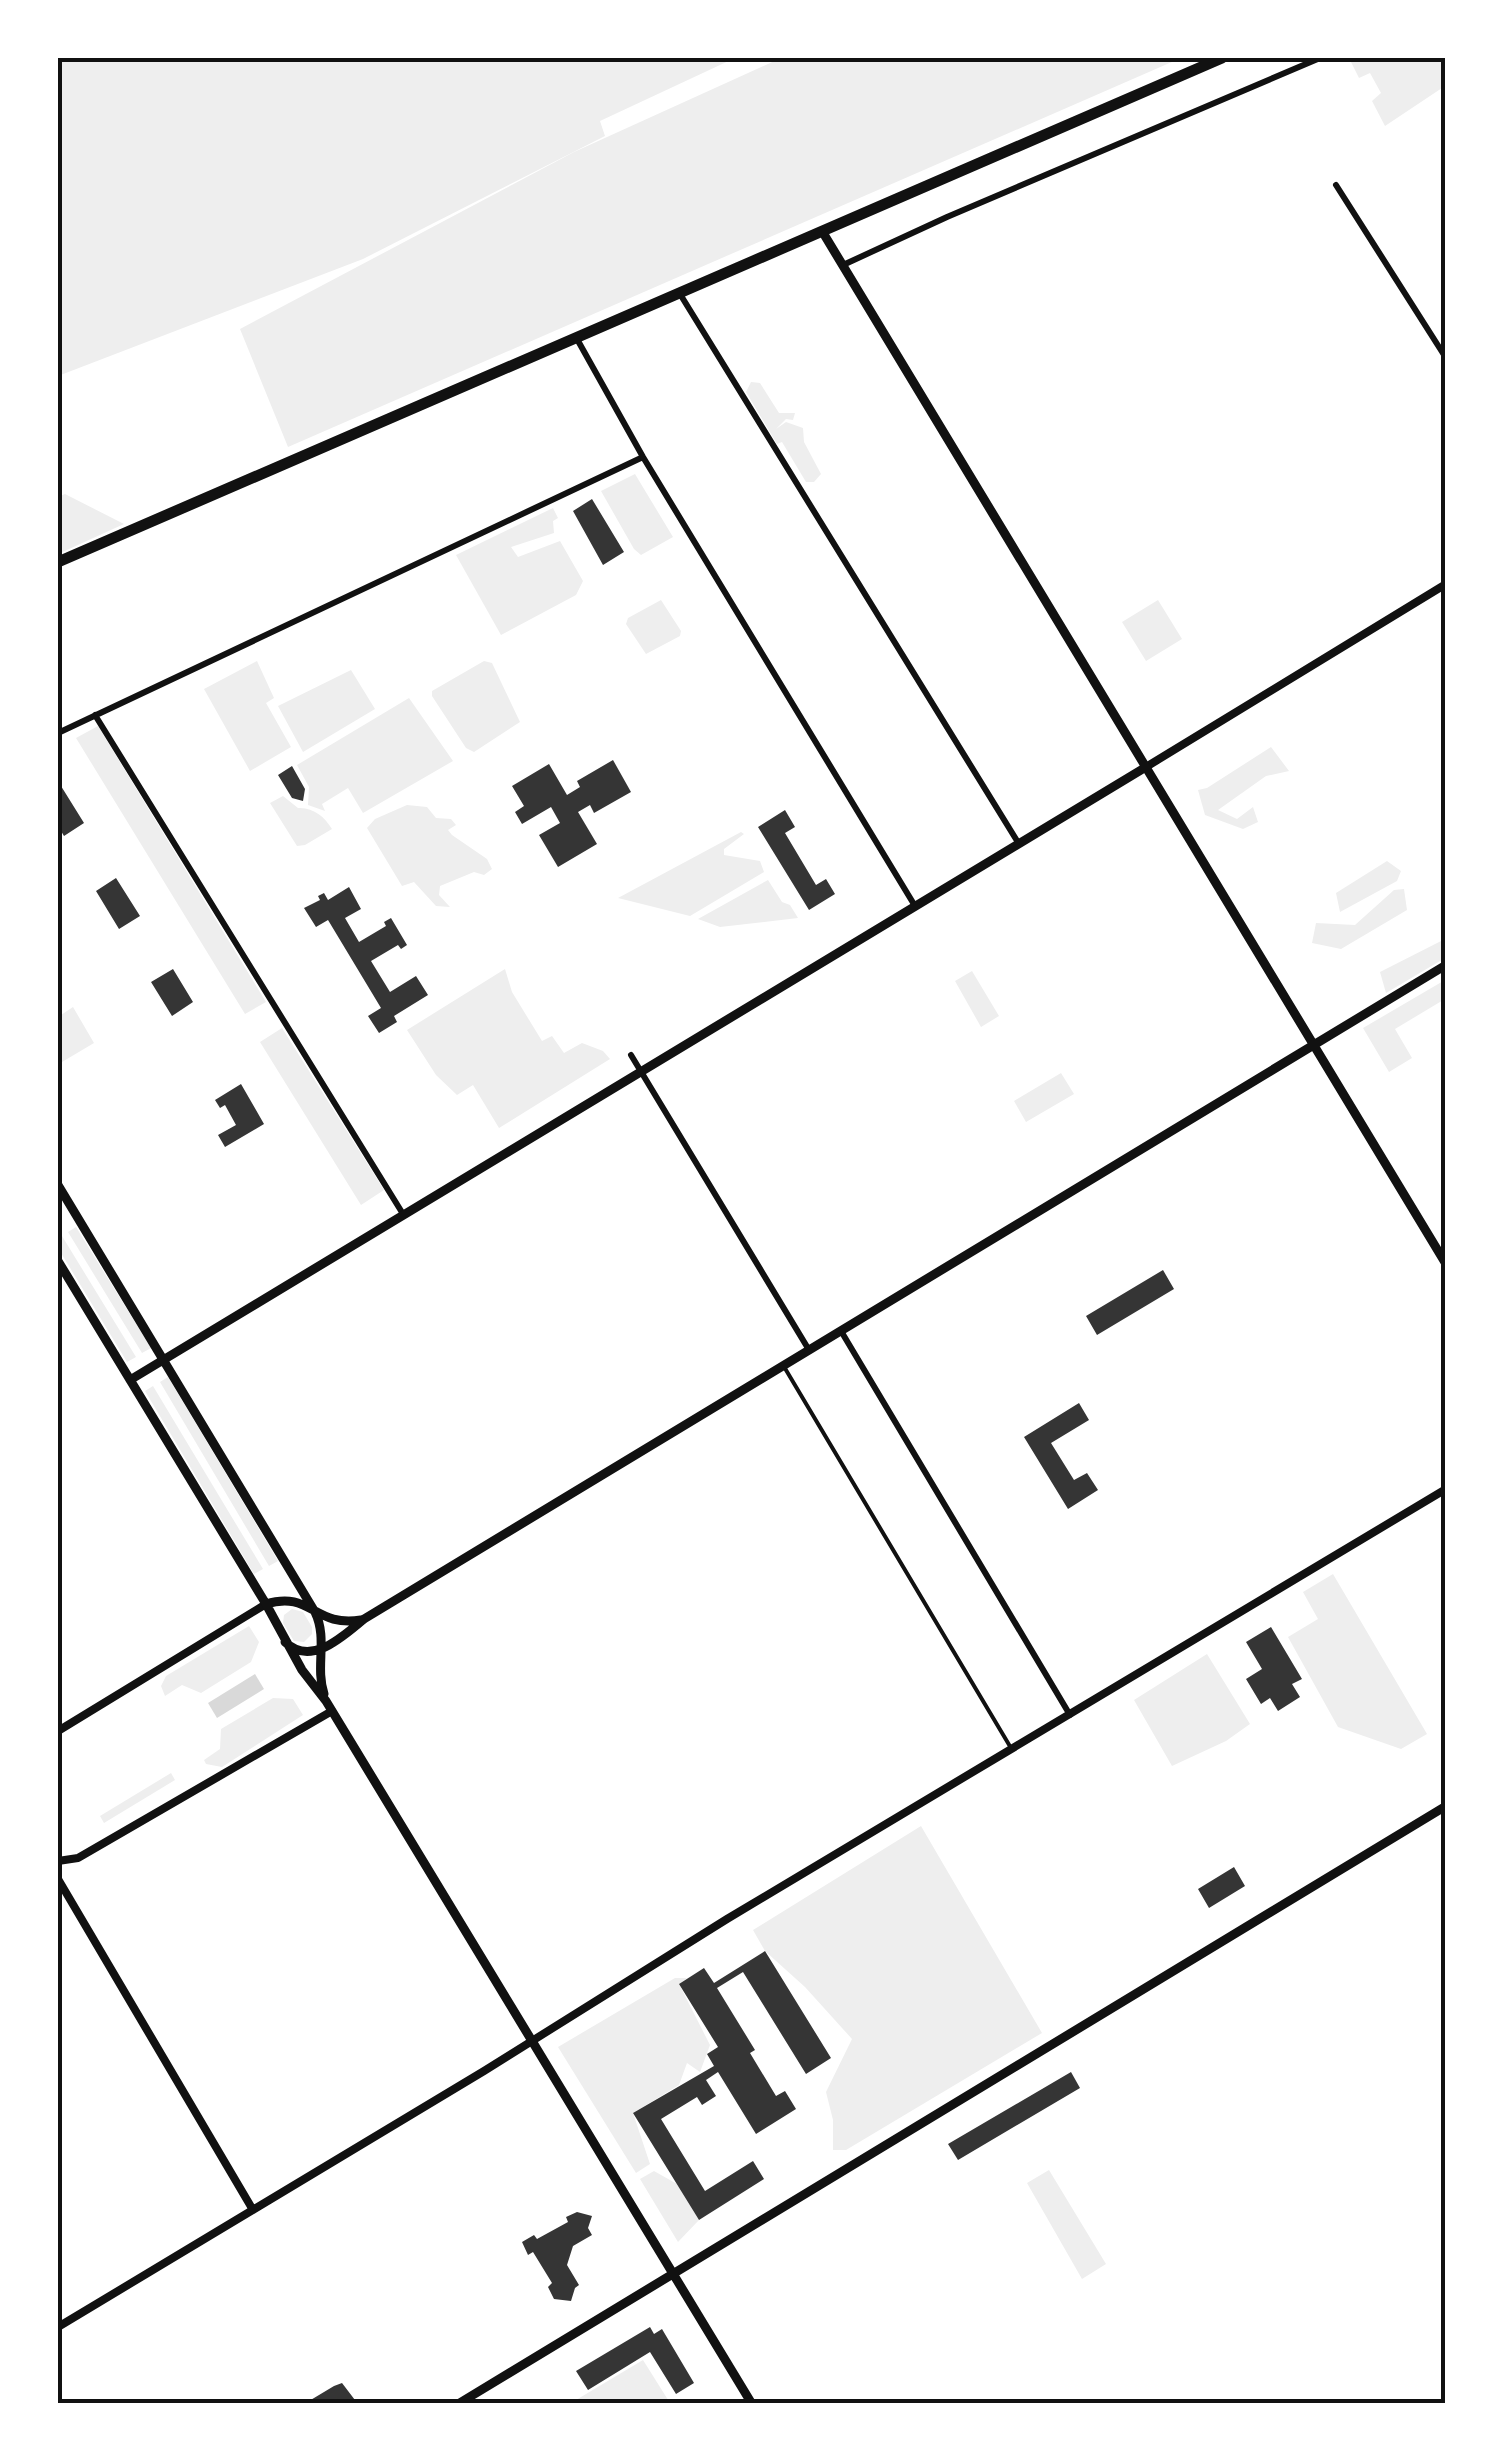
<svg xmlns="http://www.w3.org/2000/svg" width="1503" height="2461" viewBox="0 0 1503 2461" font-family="Mulish,sans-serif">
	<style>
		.green { fill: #eee }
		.water { fill: #d9d9d9 }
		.building { fill: #353535 }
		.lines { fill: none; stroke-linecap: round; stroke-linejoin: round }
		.service { stroke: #111; stroke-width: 4 }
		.minor { stroke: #111; stroke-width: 6 }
		.tertiary { stroke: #111; stroke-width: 8 }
		.secondary { stroke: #111; stroke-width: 9 }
		.trunk { stroke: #111; stroke-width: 11 }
		.neatline { fill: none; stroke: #111; stroke-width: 4 }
	</style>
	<rect width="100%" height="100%" fill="#fff"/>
	<path class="green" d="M58 58H735L600 121 605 136 363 259 58 376Z
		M781 58H1181L288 447 240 329 574 152Z
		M1349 58H1445V86L1385 126 1372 101 1381 93 1370 73 1359 78Z
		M751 382 760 383 779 413H795L793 420 786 419 776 429 786 422 803 428 804 442 821 474 814 482H806L782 442 777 444 746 392Z
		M635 474 673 537 641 555 634 549 601 491Z
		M65 494 124 524 58 554V497Z
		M553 508 558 518 553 521 554 533 511 547 518 557 560 541 583 581 576 595 501 635 456 555Z
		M661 600 681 631 680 636 646 654 626 624 628 618Z
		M1158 600 1182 639 1146 661 1122 622Z
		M257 661 274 698 266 703 291 747 250 771 204 689Z
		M484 661 492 663 520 722 474 752 466 748 432 696V691Z
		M351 670 375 709 303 752 278 706Z
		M409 698 453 761 363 813 348 788 322 804 325 811 308 805 309 787 297 765Z
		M98 726 266 1002 245 1014 76 738Z
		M1271 747 1289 771 1266 776 1218 810 1237 819 1253 807 1258 822 1243 829 1205 815 1198 790 1207 788Z
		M283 796 298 808C313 807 325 817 332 829L305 845 297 846 270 803Z
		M407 805 427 807 436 818 451 819 456 825 448 830 452 835 487 859 492 869 484 875 474 872 440 886 439 895 450 907 436 906 414 882 402 886 367 828 375 819Z
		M741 832 744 834 724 849V855L760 861 764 872 690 916 618 898Z
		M1387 861 1401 871 1397 881 1340 912 1336 893Z
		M768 880 782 902 790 905 798 918 720 927 698 919Z
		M1404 889 1407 910 1341 949 1312 943 1316 923 1355 925 1394 890Z
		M1445 939V958L1386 993 1380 972Z
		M505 969 512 992 542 1041 552 1036 564 1053 582 1043 603 1051 610 1059 499 1128 473 1085 457 1095 436 1075 407 1030Z
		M972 971 999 1016 981 1027 955 981Z
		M1445 980V999L1395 1029 1412 1058 1389 1072 1363 1028Z
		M73 1007 94 1043 62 1062 58 1054V1017Z
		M282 1028 384 1190 361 1205 260 1042Z
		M1061 1073 1074 1094 1026 1122 1014 1101Z
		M76 1227 151 1348 142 1353 68 1232Z
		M62 1236 136 1357 127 1362 58 1248V1239Z
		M168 1377 278 1561 269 1566 160 1382Z
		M153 1386 263 1569 254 1574 145 1391Z
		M1333 1574 1427 1734 1401 1749 1338 1727 1288 1637 1318 1619 1303 1592Z
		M292 1609 303 1612 312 1627V1634L304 1642 294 1641 283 1623 284 1615Z
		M249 1626 259 1642 251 1662 201 1693 182 1685 165 1696 161 1686 166 1676Z
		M1207 1654 1250 1724 1226 1741 1172 1766 1134 1700Z
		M273 1698 293 1699 303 1715 222 1767 206 1764 204 1760 220 1749 221 1729Z
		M171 1773 175 1780 104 1823 100 1816Z
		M921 1826 1042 2033 846 2150H833V2120L826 2092 852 2039 805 1987 765 1951 753 1930Z
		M675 1978H687L679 1984 710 2045 700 2072 687 2063 679 2085 633 2113 650 2164 636 2173 558 2047Z
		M1049 2170 1106 2264 1082 2279 1027 2183Z
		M654 2171 677 2184 699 2220 678 2242 640 2179Z
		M643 2360 670 2403H579L576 2400Z"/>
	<path class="water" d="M255 1674 264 1689 217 1718 208 1703Z"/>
	<path class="building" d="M592 499 624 552 603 565 573 511Z
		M613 760 631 792 594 813 590 805 578 812 597 844 558 867 539 835 560 823 551 807 522 824 515 812 524 806 512 786 549 764 567 795 580 787 577 781Z
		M292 766 305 789 303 801 292 798 278 775Z
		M61 786 84 823 64 836 58 826V789Z
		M785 810 795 827 785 833 816 885 826 879 835 894 809 910 758 827Z
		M116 878 140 916 119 929 96 891Z
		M349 887 361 909 345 918 359 942 386 926 384 922 391 918 407 945 401 949 398 945 371 961 390 992 416 976 428 995 394 1016 397 1022 379 1033 368 1016 381 1008 328 920 316 927 304 908 320 900 318 896 324 893 328 900Z
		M173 969 193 1002 172 1016 151 982Z
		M241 1084 264 1124 225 1147 218 1135 236 1125 225 1105 220 1108 215 1100Z
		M1163 1270 1174 1289 1097 1335 1086 1316Z
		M1079 1403 1089 1420 1051 1443 1074 1480 1087 1473 1098 1490 1068 1509 1024 1437Z
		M1271 1627 1302 1679 1292 1684 1300 1697 1278 1711 1270 1698 1261 1704 1246 1679 1262 1669 1246 1642Z
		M1234 1867 1245 1886 1209 1908 1198 1889Z
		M765 1951 831 2058 806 2074 743 1972 717 1988 755 2050 750 2053 776 2096 785 2091 796 2109 756 2134 718 2072 706 2080 716 2096 702 2105 697 2097 661 2119 705 2191 753 2161 764 2179 699 2220 633 2113 714 2066 707 2054 718 2047 679 1984 704 1968 714 1983Z
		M1071 2072 1080 2088 958 2160 948 2144Z
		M577 2212 592 2216 588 2228 592 2235 573 2246 567 2265 579 2285 575 2288 571 2301 554 2299 548 2287 552 2283 533 2252 528 2255 522 2242 534 2235 537 2239 568 2222 566 2217Z
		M650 2327 654 2334 662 2329 694 2383 676 2394 650 2352 588 2390 576 2371Z
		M342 2383 358 2404H304L334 2386Z"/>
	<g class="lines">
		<path class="service" d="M783 1365 1011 1748"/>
		<path class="minor" d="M1336 185 1446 358
			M843 265 947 217 1320 58
			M680 294 1019 844
			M577 339 643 457 915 906
			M95 715 403 1214
			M58 733 643 457
			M631 1055 809 1350
			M841 1331 1070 1715"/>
		<path class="tertiary" d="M1146 767 1446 584
			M58 1731 266 1604
			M58 1861 78 1858 332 1711
			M58 1879 253 2210
			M58 2327 484 2071 727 1919 1446 1489"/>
		<path class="secondary" d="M822 231 1446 1264
			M58 1185 315 1612C328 1639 315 1666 324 1694
			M58 1261 266 1604 302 1670 326 1701 752 2404
			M130 1380 1146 767
			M266 1604C311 1590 314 1628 361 1620
			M285 1642C311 1667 342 1637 364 1619L1446 965
			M458 2404 1446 1806"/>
		<path class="trunk" d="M58 562 1222 58"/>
	</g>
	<rect width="1503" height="2461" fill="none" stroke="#ffffff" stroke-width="120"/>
	<rect x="60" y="60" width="1383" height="2341" class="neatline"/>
</svg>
